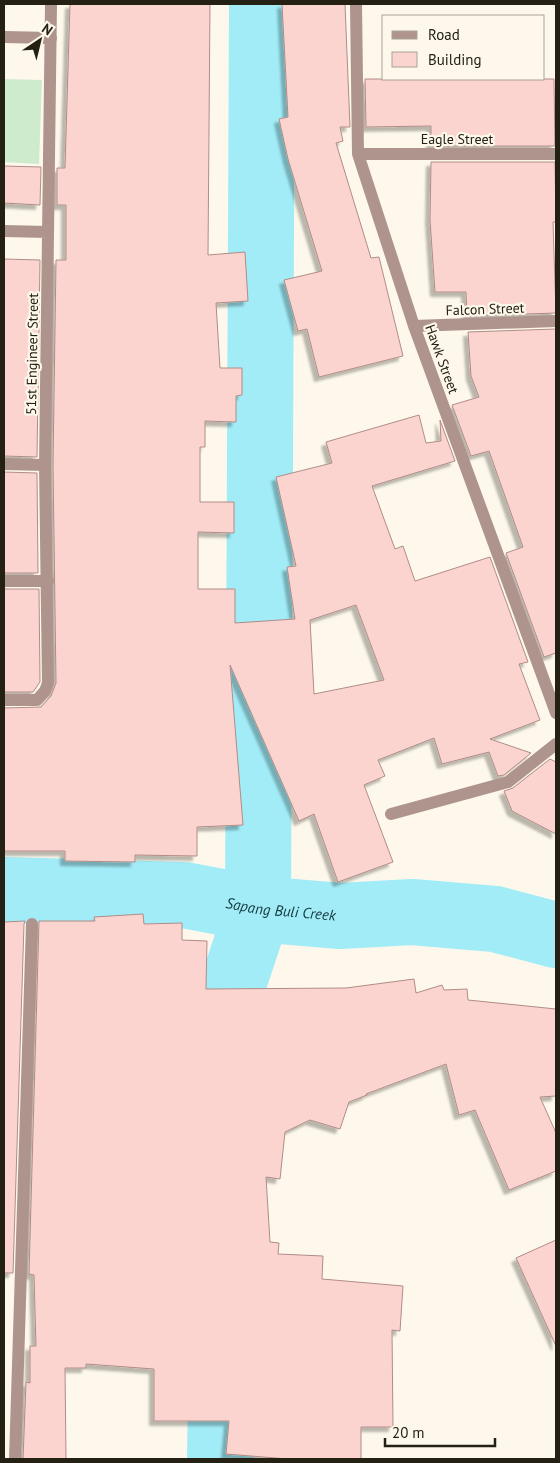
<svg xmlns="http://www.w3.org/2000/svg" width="560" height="1463" viewBox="0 0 560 1463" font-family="'PT Sans',sans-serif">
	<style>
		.green { fill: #ceebcd }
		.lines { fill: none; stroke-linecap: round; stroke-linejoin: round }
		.river { stroke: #a1ecf7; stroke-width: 66 }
		.building { fill: #fbd4cf; stroke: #b08c87; fill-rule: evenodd; filter: url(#shadow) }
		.lane { stroke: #af948e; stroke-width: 12 }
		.street { stroke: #af948e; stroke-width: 12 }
		.labels { text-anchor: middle; stroke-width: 4.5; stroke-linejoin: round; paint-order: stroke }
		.street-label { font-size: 14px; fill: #252014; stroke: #fdf8eb }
		.water-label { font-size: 15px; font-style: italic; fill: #14383d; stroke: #fdf8eb }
	</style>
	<defs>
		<filter id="shadow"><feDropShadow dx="-4.5" dy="4.5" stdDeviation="1" flood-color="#0004"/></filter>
	</defs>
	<rect width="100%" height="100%" fill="#fdf8eb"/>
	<path class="green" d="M4 79 42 80 39 164 4 162Z"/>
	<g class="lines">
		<g class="river">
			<path id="s1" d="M4 890 184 895 258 909 340 916 412 912 495 919 556 935"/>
			<path d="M225 1080 222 1018 258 909 262 4"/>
			<path d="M220 1459 222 1329"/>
		</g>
	</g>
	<path class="building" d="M70 4H210L208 255 245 252 248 301 216 303 220 368H242V395L236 396V422L205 421V447H200V502H234V533L198 532V589H235V623L295 619 287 567 296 566 276 477 332 463 326 442 419 415 426 443 441 441 440 420 455 461 372 486 395 549 403 546 415 581 490 557 528 662 519 664 540 720 490 739 531 753 504 775 498 776 489 752 442 764 434 738 378 760 385 776 364 785 393 862 338 882 314 814 299 821 230 665 243 825 197 827V856L135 855V862L65 861V851H4V708L41 707 51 696 56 683 53 465 56 260H66V205H57V168H65ZM356 605 384 680 314 694 310 620Z
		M282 4H345L350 127H340L343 141 336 143 371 258 379 257 403 356 319 377 307 329 298 331 284 280 322 271 288 159 279 119 288 117Z
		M365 79H554L555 146H431V126L366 127Z
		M431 162H555L556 222H553L556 313 467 316 466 292H435L430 220Z
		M4 166 41 167 40 205 4 203Z
		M4 259 40 260 37 457 4 456Z
		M556 329V653L544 657 506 553 523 547 489 451 471 456 452 405 479 397 471 376 468 332Z
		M4 472 37 473 38 573H4Z
		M4 589H39L40 682 33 692H4Z
		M550 759 556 762V834L512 811 504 791 513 788Z
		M143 914 144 924 182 923V940L207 941 206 989 346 988 414 979 416 993 442 985 444 990 467 989 468 1000 556 1009V1096L540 1097 556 1133V1171L509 1190 475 1110 459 1115 446 1064 366 1094 367 1095 349 1102 340 1129 310 1120 285 1132 280 1179 266 1177 270 1242 279 1243 278 1254 323 1256 322 1279 403 1286 400 1331 392 1330 393 1427H361V1459H288L226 1454 229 1421H154V1369L86 1364V1368H65L66 1459H23L26 1382 30 1383V1346H36L34 1275 29 1274 39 921H95L94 917Z
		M25 921 24 924 13 1273H4V922Z
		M556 1240V1346L516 1258Z"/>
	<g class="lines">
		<path class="lane" d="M4 37 51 38
			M4 464 45 465
			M4 581H48
			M391 814 508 782 556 744
			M15 1459 32 924"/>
		<path class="street" d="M356 4 358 154 414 326 556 713
			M358 154H556
			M4 231 48 232
			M414 326 556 321
			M4 700H37L45 691 48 683 45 465 51 4"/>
	</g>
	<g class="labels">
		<g class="street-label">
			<text x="457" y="144">Eagle Street</text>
			<text transform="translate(485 309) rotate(-2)" y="5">Falcon Street</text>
			<text transform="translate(32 354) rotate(-89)" y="5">51st Engineer Street</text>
			<text transform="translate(442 359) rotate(70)" y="5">Hawk Street</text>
		</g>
		<g class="water-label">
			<text dy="5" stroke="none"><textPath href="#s1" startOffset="278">Sapang Buli Creek</textPath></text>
		</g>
	</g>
	<rect width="560" height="1463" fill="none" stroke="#252014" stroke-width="10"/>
	<rect x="382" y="15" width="162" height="65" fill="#fdf8eb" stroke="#a7a295"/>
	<rect x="392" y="31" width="25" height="8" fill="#af948e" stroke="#a7a295"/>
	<text x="428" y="40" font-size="15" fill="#252014">Road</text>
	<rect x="392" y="52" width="25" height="15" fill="#fbd4cf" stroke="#a7a295"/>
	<text x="428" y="65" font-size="15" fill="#252014">Building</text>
	<g transform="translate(40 40) rotate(35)" stroke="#fdf8eb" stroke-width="4" paint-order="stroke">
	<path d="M0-4L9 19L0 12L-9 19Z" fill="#252014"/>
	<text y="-8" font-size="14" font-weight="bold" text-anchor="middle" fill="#252014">N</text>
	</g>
	<path d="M385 1438v8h110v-8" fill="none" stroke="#252014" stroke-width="2.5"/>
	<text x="392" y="1438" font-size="15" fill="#252014" stroke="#fdf8eb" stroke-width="4" paint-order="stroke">20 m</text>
</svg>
